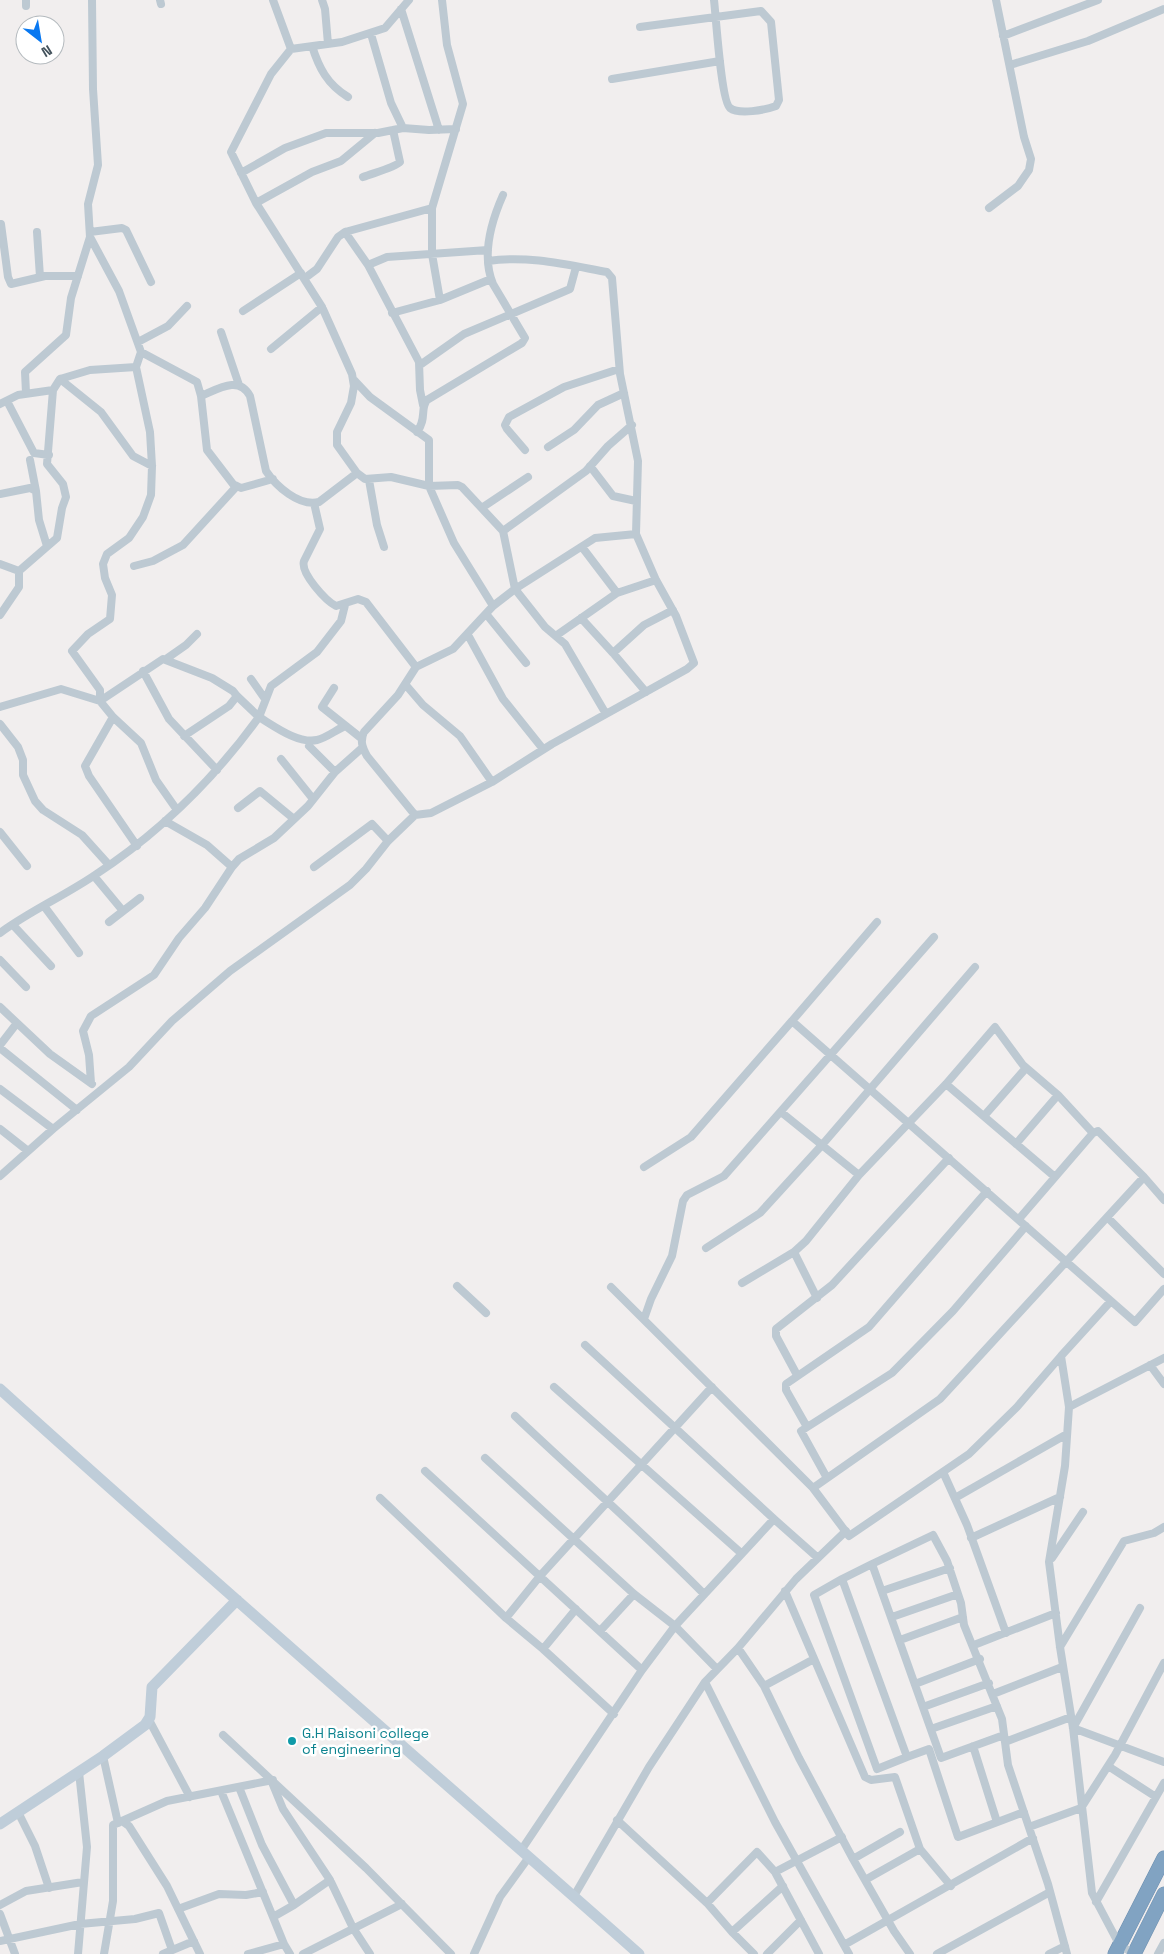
<svg xmlns="http://www.w3.org/2000/svg" width="1164" height="1954" viewBox="0 0 1164 1954" font-family="'Space Grotesk',sans-serif">
	<style>
		.lines { fill: none; stroke-linecap: round; stroke-linejoin: round }
		.highway-casing { stroke: #6c8eae; stroke-width: 15 }
		.street { stroke: #bdc9d2; stroke-width: 8 }
		.secondary { stroke: #bfcdd9; stroke-width: 11 }
		.highway { stroke: #81a3c2; stroke-width: 14 }
		.culture-dot { fill: #0f9aa8; stroke: #fff; stroke-width: 2 }
		.labels { text-anchor: middle; stroke-width: 5; stroke-linejoin: round; paint-order: stroke }
		.culture-label { font-size: 14px; fill: #0d838f; stroke: #fff; text-anchor: start }
	</style>
	<rect width="100%" height="100%" fill="#f1eeee"/>
	<g class="lines">
		<defs>
			<path id="highway" d="M1115 1954 1164 1858
				M1134 1954 1164 1894"/>
		</defs>
		<use href="#highway" class="highway-casing"/>
		<path class="street" d="M26 0V6
			M92 0 93 89 98 165 88 204 90 237 119 291 141 352 136 367 150 432 152 466 151 495 143 517 129 538 107 554 103 564 105 578 112 595 110 619 88 634 72 651 100 690V701
			M160 0 161 4
			M273 0 291 49
			M322 0 325 9 328 44
			M409 0 385 28 342 42 291 49 271 74 231 152 256 203 322 307 352 374 354 386 351 403 337 432V445L357 473 365 479 391 477 429 486 458 485 462 487 503 531 515 589 493 606 453 649 416 667 398 695 364 732C360 741 362 747 367 756L415 815
			M401 9 439 130
			M640 27 761 11 771 22 779 100 776 106C765 110 739 115 730 108 721 101 716 16 714 0
			M371 34 391 103 403 128
			M1003 36 1098 0
			M312 46C319 68 327 84 348 97
			M1010 65 1088 41 1164 9
			M612 79 720 61
			M241 173 285 148 326 133H378L403 128 429 130 456 129
			M363 177C373 173 394 168 400 162L393 130
			M256 203 312 172 341 161 375 133
			M989 208 1018 186 1029 170 1031 159 1024 137 996 0
			M1 224 8 277 11 284 45 276H78
			M37 232 40 277
			M90 232 122 228 126 230 151 282
			M345 232 368 265 419 362 420 390 423 405
			M368 265 387 257 488 250
			M305 278 317 269 338 237 345 232 432 208
			M440 300 432 254V208L463 104 447 45 442 0
			M243 311 301 273
			M392 313 440 300 491 279
			M221 332 239 385
			M138 342 168 326 187 306
			M271 349 322 307
			M141 352 197 382 201 396 207 450 233 484 241 488 273 479
			M420 365 464 334 570 289 576 267
			M60 379 101 412 133 456 152 466
			M354 380 370 397 429 440V486L454 543 493 606
			M26 393 25 372 66 335 71 298 90 237
			M201 396C218 389 239 375 250 396L266 471C276 486 299 507 319 502L357 473
			M7 401 34 453 49 455
			M0 404 18 395 53 390 60 379 90 370 136 367
			M417 432C427 419 420 408 427 400L522 343 525 338 493 284C481 255 491 222 503 195
			M548 447 574 430 598 405 624 393
			M525 450 507 429 505 425 509 417 564 387 619 369
			M30 460 36 491
			M590 466 613 496 636 501
			M369 480 377 525 384 547
			M0 494 30 488 36 491 39 520 47 546
			M314 503 320 529 304 561C300 573 326 601 336 606L358 599 366 602 416 667
			M483 507 528 477
			M503 531 586 471 608 446 632 425
			M582 547 617 593
			M0 564 19 571 57 538 62 508 66 497 63 484 47 464 53 390
			M134 566 153 561 183 545 236 487
			M0 615 19 587V571
			M487 615 526 663
			M581 618 613 653
			M468 635 503 699 543 749
			M557 635 617 593 656 580
			M166 659 186 645 197 634
			M143 671 169 719 217 770
			M251 679 265 699
			M405 684 423 705 460 736 492 782
			M334 688 322 707 361 738
			M646 692 613 653 644 625 673 610
			M237 696 259 717 271 686 317 652 341 621 345 605
			M100 701 163 659 212 678 233 691 237 696 229 706 184 736
			M0 707 61 689 100 701 113 717 141 743 156 780 177 810
			M606 714 565 644 545 627 515 589 595 538 636 534
			M113 717 85 766 89 776 137 846
			M0 724 18 747 23 760V775L35 801 43 810 82 835 109 865
			M309 746 335 772
			M281 759 313 799
			M238 808 260 791 294 819
			M165 821 207 845 232 867
			M0 832 27 866
			M314 867 372 824 388 841
			M94 876 123 911
			M44 906 79 953
			M109 922 140 898
			M13 925 51 966
			M0 933C30 911 64 896 95 875 159 833 214 779 259 717 274 726 298 744 317 740 326 738 336 730 345 726
			M0 960 26 987
			M0 1007 50 1054 92 1084
			M792 1021 877 922
			M0 1045 17 1023
			M0 1048 77 1110
			M91 1083 89 1055 83 1031 91 1016 154 975 179 938 205 908 232 867 239 859 274 838 308 806 335 772 362 748
			M946 1084 1055 1177
			M0 1089 53 1129
			M781 1112 859 1175
			M984 1116 1026 1068
			M0 1129 28 1151
			M1016 1144 1058 1095
			M644 1167 691 1137 792 1021 1111 1301 1061 1356 1069 1407 1065 1466 1049 1562 1060 1647 1073 1728 1092 1893 1120 1946 1134 1953
			M0 1176 53 1129 129 1067 172 1021 230 971 350 885 366 869 388 841 415 815 431 813 492 782 552 744 687 669 694 663 676 616 656 580 636 534 638 461 620 374 612 278 607 272C568 265 528 255 488 261
			M1108 1218 1164 1274
			M1019 1219 1093 1133 1098 1131 1144 1177
			M706 1248 760 1213 822 1145 975 967
			M794 1252 817 1298
			M742 1283 794 1252 806 1241 859 1175 946 1084 995 1027 1023 1065 1058 1095 1093 1133
			M457 1286 486 1313
			M611 1287 813 1488
			M1111 1301 1135 1322 1164 1289
			M644 1319 651 1299 672 1256 683 1201 687 1195 724 1176 934 937
			M585 1345 774 1519
			M1061 1356 1017 1407 969 1454 849 1536 813 1488 940 1399 1144 1177 1164 1200
			M1150 1365 1164 1384
			M797 1375 776 1336V1329L832 1285 949 1158
			M554 1387 741 1553
			M1069 1407 1164 1358
			M515 1416C577 1475 643 1532 704 1594
			M807 1427 786 1390V1384L869 1327 987 1191
			M485 1458 634 1594 675 1626 717 1669
			M425 1471 642 1670
			M943 1472 967 1525 1006 1633
			M827 1478 801 1431 892 1373 953 1311 1026 1226
			M380 1498 506 1618 540 1576 712 1387
			M955 1498 1067 1434
			M846 1531 796 1579 738 1648 764 1686 799 1758 853 1859 894 1931 910 1954
			M971 1538 1060 1497
			M1052 1558 1083 1512
			M842 1579 872 1564
			M785 1591 865 1777 871 1780 895 1777 920 1849 951 1886
			M882 1591 950 1568
			M1140 1608 1073 1728 1164 1762
			M892 1617 958 1594
			M506 1618 543 1649 576 1609
			M600 1631 634 1594
			M900 1640 963 1617
			M974 1645 1056 1613
			M1060 1647 1124 1541 1154 1533 1164 1527
			M738 1648 705 1682 775 1822 849 1954
			M543 1649 614 1714
			M915 1684 980 1659
			M764 1686 814 1659
			M993 1694 1062 1667
			M923 1707 989 1683
			M149 1720 190 1797
			M931 1729 997 1706
			M223 1735 366 1868 451 1954
			M1004 1735 941 1758 872 1564 933 1535 947 1561 961 1603 964 1625 1002 1719 1008 1765 1048 1884 1067 1954
			M1005 1742 1071 1717
			M973 1746 997 1822
			M103 1756 118 1823
			M907 1757 877 1769 814 1595 842 1579 907 1757 929 1749 958 1837 1024 1812
			M1108 1766 1156 1797
			M271 1780 283 1809 330 1880
			M239 1787 262 1845 294 1905 330 1880 353 1928 370 1954
			M221 1791 273 1917
			M18 1812 35 1846 49 1888
			M617 1820 707 1903
			M122 1821 167 1801 273 1780
			M1029 1827 1081 1808 1115 1755 1164 1663
			M522 1849 642 1670 675 1626 774 1519 818 1558
			M853 1859 900 1832
			M775 1872 819 1954
			M865 1880 920 1849
			M783 1886 732 1932 707 1903 757 1852 775 1872 842 1837
			M574 1896 649 1767 705 1682
			M1096 1902 1164 1783
			M0 1905 26 1891 83 1882
			M178 1909 219 1894 246 1895 263 1892
			M0 1914 15 1954
			M732 1932 754 1954
			M0 1941 80 1924 135 1919 159 1913 172 1950
			M284 1944 290 1954
			M844 1945 1033 1838
			M78 1954 87 1847 79 1772
			M104 1954 113 1901V1825L122 1821 129 1826 167 1886 200 1954
			M163 1954 194 1941
			M248 1954 284 1944 273 1917 294 1905
			M303 1954 402 1904
			M474 1954 500 1897 529 1857
			M767 1954 801 1920
			M937 1954 1050 1892
			M1049 1954 1065 1946
			M1158 1954 1164 1943"/>
		<path class="secondary" d="M0 1389C211 1580 426 1766 639 1954
			M0 1824 103 1756 145 1725 150 1717 152 1687 237 1600"/>
		<use href="#highway" class="highway"/>
	</g>
	<circle class="culture-dot" cx="292" cy="1741" r="5"/>
	<g class="labels">
		<g class="culture-label">
			<text x="302" y="1738">G.H Raisoni college<tspan x="302" dy="16">of engineering</tspan></text>
		</g>
	</g>
	<g transform="translate(40 40) rotate(149)"><circle r="24" fill="#ffffff" stroke="#b4babe"/>
	<path d="M0-4L9 19L0 12L-9 19Z" fill="#0878f1"/>
	<text y="-8" font-size="14" font-weight="bold" text-anchor="middle" fill="#44535d">N</text>
	</g>
</svg>
